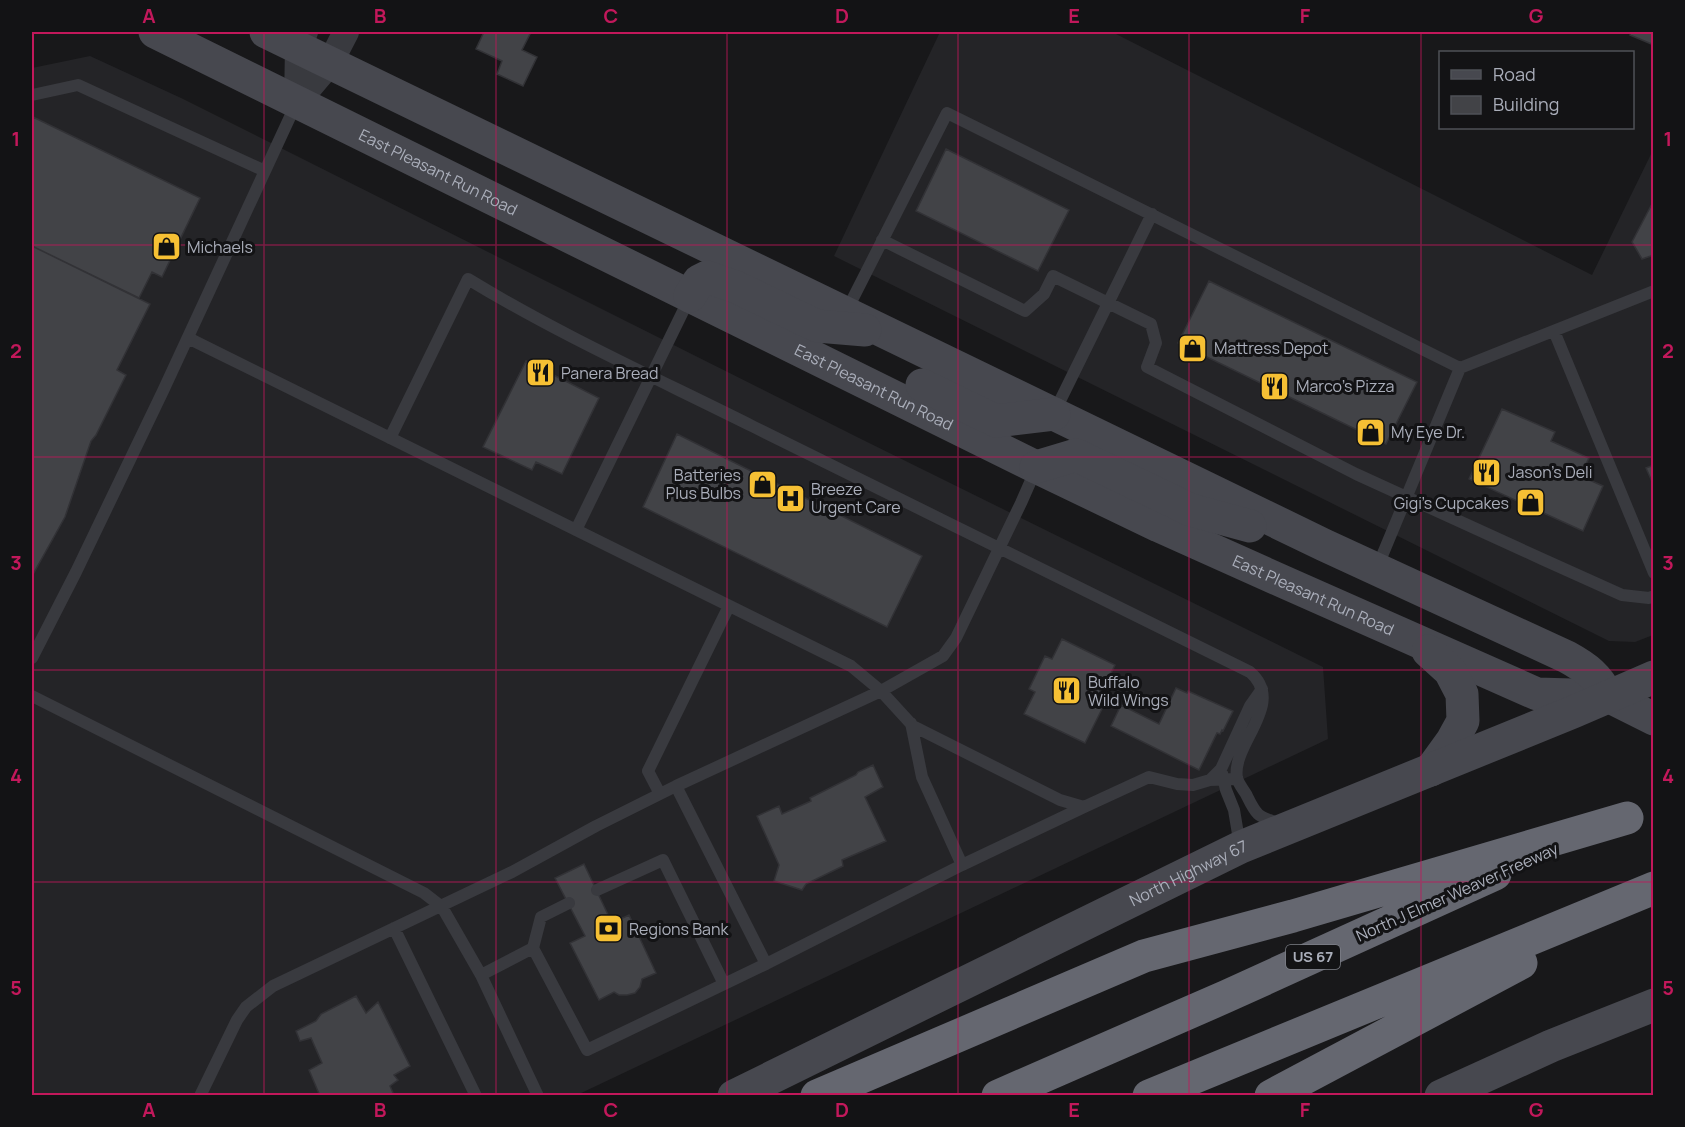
<svg xmlns="http://www.w3.org/2000/svg" width="1685" height="1127" viewBox="0 0 1685 1127" font-family="Manrope,sans-serif">
	<style>
		.built { fill: #242427 }
		.building { fill: #424347; stroke: #323236; stroke-width: 1.5 }
		.lines { fill: none; stroke-linecap: round; stroke-linejoin: round }
		.service { stroke: #393a3f; stroke-width: 12 }
		.minor { stroke: #393a3f; stroke-width: 26 }
		.secondary { stroke: #47484f; stroke-width: 33 }
		.motorway { stroke: #656770; stroke-width: 33 }
		.grid { fill: none; stroke: #c2185b; stroke-width: 1.5; stroke-opacity: 0.55 }
		.labels { text-anchor: middle; stroke-width: 6; stroke-linejoin: round; paint-order: stroke }
		.shield { fill: #131315; stroke: #7d8088; stroke-width: 1.5 }
		.shield-label { font-size: 15px; font-weight: bold; fill: #aaaeba }
		.street-label { font-size: 16px; fill: #aaaeba; stroke: #131315 }
		.poi-label { font-size: 16px; fill: #aaaeba; stroke: #131315; text-anchor: start }
		.neatline { fill: none; stroke: #c2185b; stroke-width: 2 }
		.grid-label { font-size: 20px; text-anchor: middle; font-weight: bold; fill: #c2185b }
	</style>
	<rect width="100%" height="100%" fill="#18181a"/>
	<path class="built" d="M940 32H1112L1592 275 1653 150V635L1635 642 1609 641 834 256Z
		M90 56 181 98 859 438 1323 667 1328 739 577 1095H32V68Z"/>
	<path class="building" d="M484 32H531L522 50 537 57 523 86 497 74 502 61 476 49Z
		M1631 32H1654V45L1630 35Z
		M33 117 200 198 162 277 152 272 139 298 32 246V120Z
		M946 149 1069 210 1038 271 916 211Z
		M1654 200V255L1642 259 1632 242Z
		M32 246 150 304 117 370 126 375 96 435 91 441 65 517 32 576Z
		M1209 281 1417 382 1386 444 1178 343Z
		M526 361 599 398 562 474 536 462 532 470 483 447Z
		M1502 409 1555 432 1551 441 1589 458 1580 476 1603 486 1583 531 1469 479Z
		M677 434 922 556 887 627 643 507Z
		M1654 465V486L1646 468Z
		M1062 639 1115 665 1097 702 1104 705 1085 743 1024 714 1035 692 1029 689 1045 656 1052 659Z
		M1176 688 1187 693 1188 691 1233 711 1223 731 1222 730 1220 734 1217 733 1199 770 1111 726 1121 705 1159 724Z
		M873 765 883 787 865 797 886 841 842 860 843 866 806 884 802 890 774 881 779 865 757 816 779 806 782 814 811 801 810 798 856 775 858 772Z
		M584 864 612 923 629 915 656 973 642 979 640 987 635 993 627 995H619L614 992 599 1000 570 943 585 936 555 878Z
		M356 996 366 1013 378 1002 410 1066 394 1075 398 1080 390 1086 394 1095 393 1096H320L309 1070 322 1063 311 1038 300 1041 296 1031 316 1021 321 1014Z"/>
	<g class="lines">
		<path class="service" d="M32 95 78 85 265 171
			M882 240 1025 311 1044 294 1053 276 1151 324 1156 343 1147 367 1356 474 1542 559 1622 595 1649 598 1654 596
			M846 312 947 113 1460 368
			M1554 331 1654 573
			M188 338 851 666 881 691 913 726 1060 800 1084 807 1149 777 1177 784 1193 785 1210 780 1237 779
			M1054 413 1152 214
			M390 438 468 279C560 335 658 379 754 427 919 509 1086 590 1250 672 1287 704 1231 744 1237 778 1238 783 1243 789 1246 794 1249 800 1253 809 1258 814 1263 819 1276 822 1283 825
			M576 530 690 297
			M1377 568 1460 368 1654 291
			M32 658 76 572 163 391 296 104
			M32 696 424 893 442 907 481 975 533 948
			M911 723 922 777 962 865
			M1222 773 1226 790 1234 810 1240 846
			M1210 780 1221 769 1250 706 1262 689
			M660 794 648 771 729 606
			M597 890 663 860 724 984
			M569 903 541 917 533 948 587 1050 766 964 676 786
			M394 928 476 1096
			M766 964 962 865 1084 807
			M481 975 538 1096
			M200 1096 237 1020 246 1007 273 986 512 872 596 826 676 786 881 691 943 656 956 638 1021 503 1036 469"/>
		<path class="minor" d="M297 102 330 63 346 32
			M297 102 298 47 305 32"/>
		<g class="secondary">
			<path id="s1" d="M155 32 1036 467 1159 526 1284 582 1537 694 1608 696 1654 719"/>
			<path d="M266 32 1324 545 1567 657C1587 668 1597 676 1608 696"/>
			<path d="M690 296 699 281 707 277 736 287 817 326 865 330"/>
			<path d="M922 385 996 421 1054 414"/>
			<path d="M1036 467 1076 455 1191 510 1250 526"/>
			<path d="M1428 651 1450 671 1462 694 1463 721 1452 741 1431 770"/>
			<path id="s2" d="M734 1096 1241 847 1573 712 1654 677"/>
			<path d="M1441 1096 1551 1046 1654 1005"/>
		</g>
		<path class="motorway" d="M817 1096 1144 956 1293 916 1627 818
			M998 1096 1227 996 1495 874
			M1149 1096 1654 888
			M1271 1096 1521 963"/>
	</g>
	<path class="grid" d="M264 32V1096M496 32V1096M727 32V1096M958 32V1096M1189 32V1096M1421 32V1096M32 245H1654M32 457H1654M32 670H1654M32 882H1654"/>
	<defs>
		<symbol id="shop-square" viewBox="-11 -11 22 22"><rect x="-9" y="-9" width="18" height="18" rx="4" fill="#f6c034" stroke="#131315"/><path d="M-5-2.5h2.3a2.7 3.5 0 0 1 5.4 0H5L5.5 6h-11ZM-1.5-2.5h3a1.5 2.3 0 0 0-3 0Z" fill="#111"/></symbol>
		<symbol id="restaurant-square" viewBox="-11 -11 22 22"><rect x="-9" y="-9" width="18" height="18" rx="4" fill="#f6c034" stroke="#131315"/><path d="M-5-6h1v4h1v-4h1v4h1v-4h1v5L-1.5 .5V6h-2V.5L-5-1ZM5-6V6H3V1.5H1.5Q1.5-4 5-6Z" fill="#111"/></symbol>
		<symbol id="hospital-square" viewBox="-11 -11 22 22"><rect x="-9" y="-9" width="18" height="18" rx="4" fill="#f6c034" stroke="#131315"/><path d="M-5-5h3v3.5h4V-5h3V5h-3V1.5h-4V5h-3Z" fill="#111"/></symbol>
		<symbol id="bank-square" viewBox="-11 -11 22 22"><rect x="-9" y="-9" width="18" height="18" rx="4" fill="#f6c034" stroke="#131315"/><path d="M-6-4H6V4H-6ZM0-2.3a2.3 2.3 0 1 0 0 4.6a2.3 2.3 0 1 0 0-4.6Z" fill="#111"/></symbol>
	</defs>
	<g fill-rule="evenodd">
		<use href="#shop-square" x="150" y="230" width="33" height="33"/>
		<use href="#shop-square" x="1176" y="332" width="33" height="33"/>
		<use href="#restaurant-square" x="524" y="356" width="33" height="33"/>
		<use href="#restaurant-square" x="1258" y="370" width="33" height="33"/>
		<use href="#shop-square" x="1354" y="416" width="33" height="33"/>
		<use href="#restaurant-square" x="1470" y="456" width="33" height="33"/>
		<use href="#shop-square" x="746" y="468" width="33" height="33"/>
		<use href="#hospital-square" x="774" y="482" width="33" height="33"/>
		<use href="#shop-square" x="1514" y="486" width="33" height="33"/>
		<use href="#restaurant-square" x="1050" y="674" width="33" height="33"/>
		<use href="#bank-square" x="592" y="912" width="33" height="33"/>
	</g>
	<g class="labels">
		<rect class="shield" x="1286" y="945" width="54" height="24" rx="4.5"/>
		<g class="shield-label">
			<text x="1313" y="962">US 67</text>
		</g>
		<g class="street-label">
			<text dy="6" stroke="none"><textPath href="#s1" startOffset="316">East Pleasant Run Road</textPath></text>
			<text dy="6" stroke="none"><textPath href="#s1" startOffset="802">East Pleasant Run Road</textPath></text>
			<text dy="6" stroke="none"><textPath href="#s1" startOffset="1288">East Pleasant Run Road</textPath></text>
			<text dy="6" stroke="none"><textPath href="#s2" startOffset="506">North Highway 67</textPath></text>
			<text transform="translate(1457 892) rotate(-24)" y="6">North J Elmer Weaver Freeway</text>
		</g>
		<g class="poi-label">
			<text x="187" y="253">Michaels</text>
			<text x="1214" y="354">Mattress Depot</text>
			<text x="561" y="379">Panera Bread</text>
			<text x="1296" y="392">Marco's Pizza</text>
			<text x="1391" y="438">My Eye Dr.</text>
			<text x="1508" y="478">Jason's Deli</text>
			<text x="741" y="481" text-anchor="end">Batteries<tspan x="741" dy="18">Plus Bulbs</tspan></text>
			<text x="811" y="495">Breeze<tspan x="811" dy="18">Urgent Care</tspan></text>
			<text x="1509" y="509" text-anchor="end">Gigi's Cupcakes</text>
			<text x="1088" y="688">Buffalo<tspan x="1088" dy="18">Wild Wings</tspan></text>
			<text x="629" y="935">Regions Bank</text>
		</g>
	</g>
	<rect width="1685" height="1127" fill="none" stroke="#131315" stroke-width="66"/>
	<rect x="1439" y="51" width="195" height="78" fill="#131315" stroke="#4f5157" stroke-width="1.5"/>
	<rect x="1451" y="70" width="30" height="9" fill="#47484f" stroke="#4f5157" stroke-width="1.5"/>
	<text x="1493" y="81" font-size="18" fill="#aaaeba">Road</text>
	<rect x="1451" y="96" width="30" height="18" fill="#424347" stroke="#4f5157" stroke-width="1.5"/>
	<text x="1493" y="111" font-size="18" fill="#aaaeba">Building</text>
	<rect x="33" y="33" width="1619" height="1061" class="neatline"/>
	<g class="grid-label">
		<text x="149" y="23">A</text>
		<text x="380" y="23">B</text>
		<text x="611" y="23">C</text>
		<text x="842" y="23">D</text>
		<text x="1074" y="23">E</text>
		<text x="1305" y="23">F</text>
		<text x="1536" y="23">G</text>
		<text x="16" y="146">1</text>
		<text x="1668" y="146">1</text>
		<text x="16" y="358">2</text>
		<text x="1668" y="358">2</text>
		<text x="16" y="570">3</text>
		<text x="1668" y="570">3</text>
		<text x="16" y="783">4</text>
		<text x="1668" y="783">4</text>
		<text x="16" y="995">5</text>
		<text x="1668" y="995">5</text>
		<text x="149" y="1117">A</text>
		<text x="380" y="1117">B</text>
		<text x="611" y="1117">C</text>
		<text x="842" y="1117">D</text>
		<text x="1074" y="1117">E</text>
		<text x="1305" y="1117">F</text>
		<text x="1536" y="1117">G</text>
	</g>
</svg>
